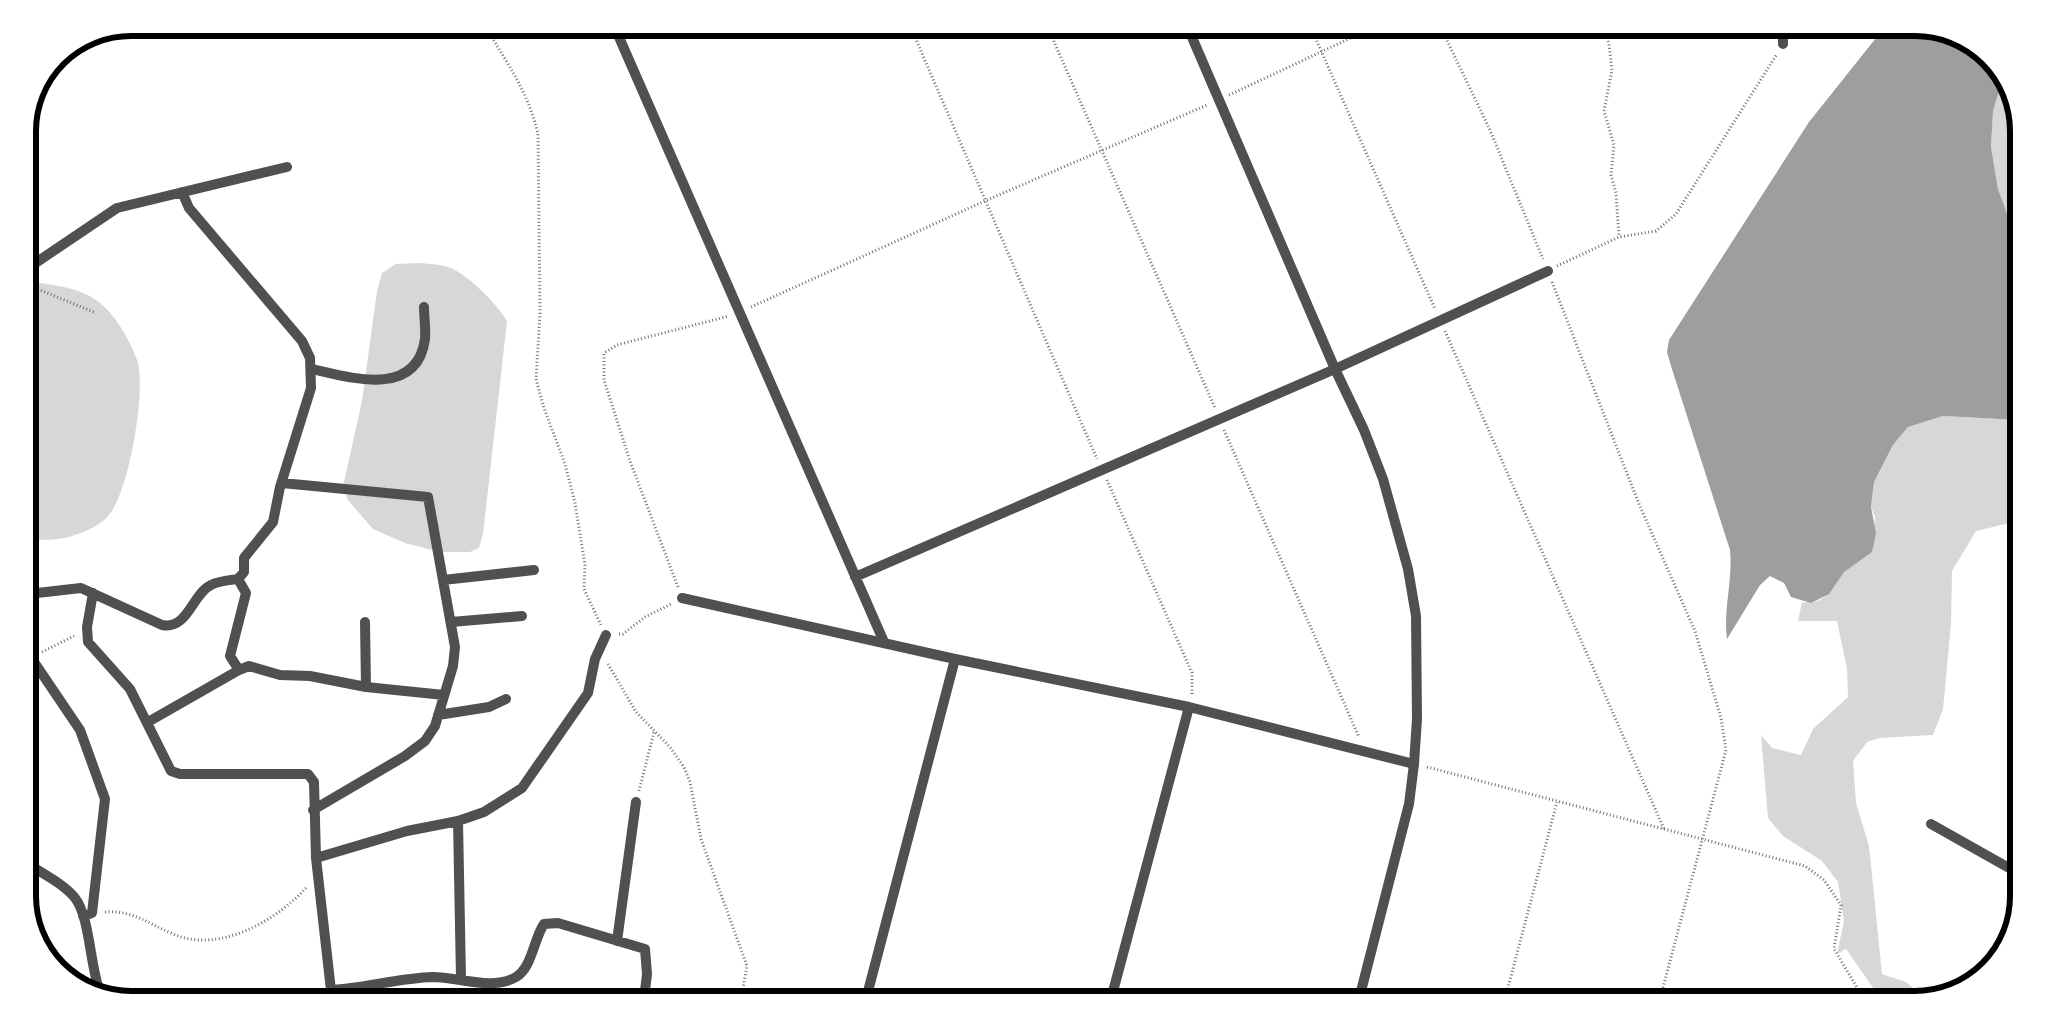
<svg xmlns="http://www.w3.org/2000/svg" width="2046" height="1027" viewBox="0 0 2046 1027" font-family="Manrope,sans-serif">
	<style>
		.green { fill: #d7d7d7 }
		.water { fill: #9e9e9e }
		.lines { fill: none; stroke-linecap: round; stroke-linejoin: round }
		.path { stroke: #727272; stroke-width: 3; stroke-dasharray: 1 2.5; stroke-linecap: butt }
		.minor { stroke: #505050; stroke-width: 10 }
		.tertiary { stroke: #505050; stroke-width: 10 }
		.rim { fill: none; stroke: #000; stroke-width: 6 }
	</style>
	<rect width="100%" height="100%" fill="#fff"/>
	<path class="green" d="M1994 67 2001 74 2018 125V243L2011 237 2009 219 1998 189 1991 147 1993 111 1999 91Z
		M418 263C431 264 442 264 453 269 471 278 497 304 507 321L483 534 479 548 470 552H440L405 543 373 529 347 499 344 482 362 401 377 291 382 273 396 264Z
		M28 281C52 285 81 287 100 303 117 317 129 339 137 360 147 388 129 492 109 515 91 535 53 544 28 538Z
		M1943 416 2018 420V521L1976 531 1952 571 1951 624 1943 709 1933 735 1879 738 1867 742 1853 761 1856 803 1869 846 1882 974 1906 982 1924 997 1915 999H1881L1846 949 1837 954 1844 921 1838 882 1822 861 1783 836 1768 818 1761 735 1772 748 1801 755 1813 729 1848 697 1847 669 1837 621H1798L1802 602C1829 605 1829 587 1843 572 1851 564 1864 558 1872 552L1875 517 1871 507 1874 482 1893 445 1908 427Z"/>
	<path class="water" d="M1902 28H1914L1958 38 1994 67 1999 91 1993 111 1991 147 1998 189 2009 219 2011 237 2018 243V420L1943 416 1908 427 1893 445 1874 482 1871 507 1876 533 1872 552 1844 572 1829 594 1811 603 1791 597 1784 583 1770 576 1760 585 1727 639C1723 610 1733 580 1730 550L1671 366 1667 352 1669 340 1809 122 1880 33Z"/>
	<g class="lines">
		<path class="path" d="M486 28C508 64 528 92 538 134L540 313 536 379 544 408 565 464 575 503 585 565 584 589 601 625
			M911 28 1097 459
			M1048 28 1215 408
			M1311 28 1435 309
			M1441 28 1490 130 1543 259
			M1603 28 1609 44 1612 70 1604 111 1614 145 1611 175 1616 193 1619 237
			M1229 95 1372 28
			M1557 266 1619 237 1656 231 1676 214 1777 54
			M1552 282 1639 504 1695 631 1721 718 1726 750 1660 999
			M28 285 96 313
			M751 307 987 200 1207 105
			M1445 331 1664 829
			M1224 430 1359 737
			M1107 480 1192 673V696
			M678 587 630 461 604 380V353L617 345 729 316
			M619 634H623L645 617 671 604
			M42 652 74 636
			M608 664 636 712 670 747 684 767 690 782 701 839 747 966 741 999
			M1427 767 1805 866 1824 880 1841 905 1834 949 1864 999
			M639 791 654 732
			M105 912C133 910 149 924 173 934 219 954 276 921 307 887
			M1505 999 1557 802"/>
		<path class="minor" d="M615 28 884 642
			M1779 28 1783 34V44
			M28 268 117 208 287 167
			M312 369C351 378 417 398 425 339 426 329 424 317 424 307
			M282 483 428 497 455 647 453 666 435 726 425 741 405 756 313 810
			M855 577 1335 369 1548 271
			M238 579 246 593 230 656 239 670
			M443 580 534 570
			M93 593 87 627 88 642 130 689 171 771 180 774H308L314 782 316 858
			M28 594 81 588 162 625C188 630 192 594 211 585 218 581 230 580 238 579L244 572V558L273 522 280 487 311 388 310 358 302 341 189 208 182 192
			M682 598 955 659 1189 707 1414 764
			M365 622 366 687
			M451 622 522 616
			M28 653 80 730 105 799 92 913 83 916
			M438 715 489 707 506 699
			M148 722 239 670 249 666 280 675 310 676 366 687 444 695
			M458 821 461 979
			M1931 824 2018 873
			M28 864C43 874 64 884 75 898 90 917 90 967 100 992
			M617 941 636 802
			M331 990C365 988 399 978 433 977 459 977 492 991 516 977 532 968 534 938 544 924L558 923 645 949 647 974 644 999
			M332 999 316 858 407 831 458 821 484 812 522 788 588 693 595 659 606 635
			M866 999 955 659
			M1111 999 1189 707"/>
		<path class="tertiary" d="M1188 28 1335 369 1364 430 1383 479 1408 569 1416 616 1417 719 1414 764 1409 804 1359 999"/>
	</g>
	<path d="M0 0H2046V1027H0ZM131 36H1915A95 95 0 0 1 2010 131V896A95 95 0 0 1 1915 991H131A95 95 0 0 1 36 896V131A95 95 0 0 1 131 36Z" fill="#fff" fill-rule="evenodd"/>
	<path class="rim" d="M131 36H1915A95 95 0 0 1 2010 131V896A95 95 0 0 1 1915 991H131A95 95 0 0 1 36 896V131A95 95 0 0 1 131 36Z"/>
</svg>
